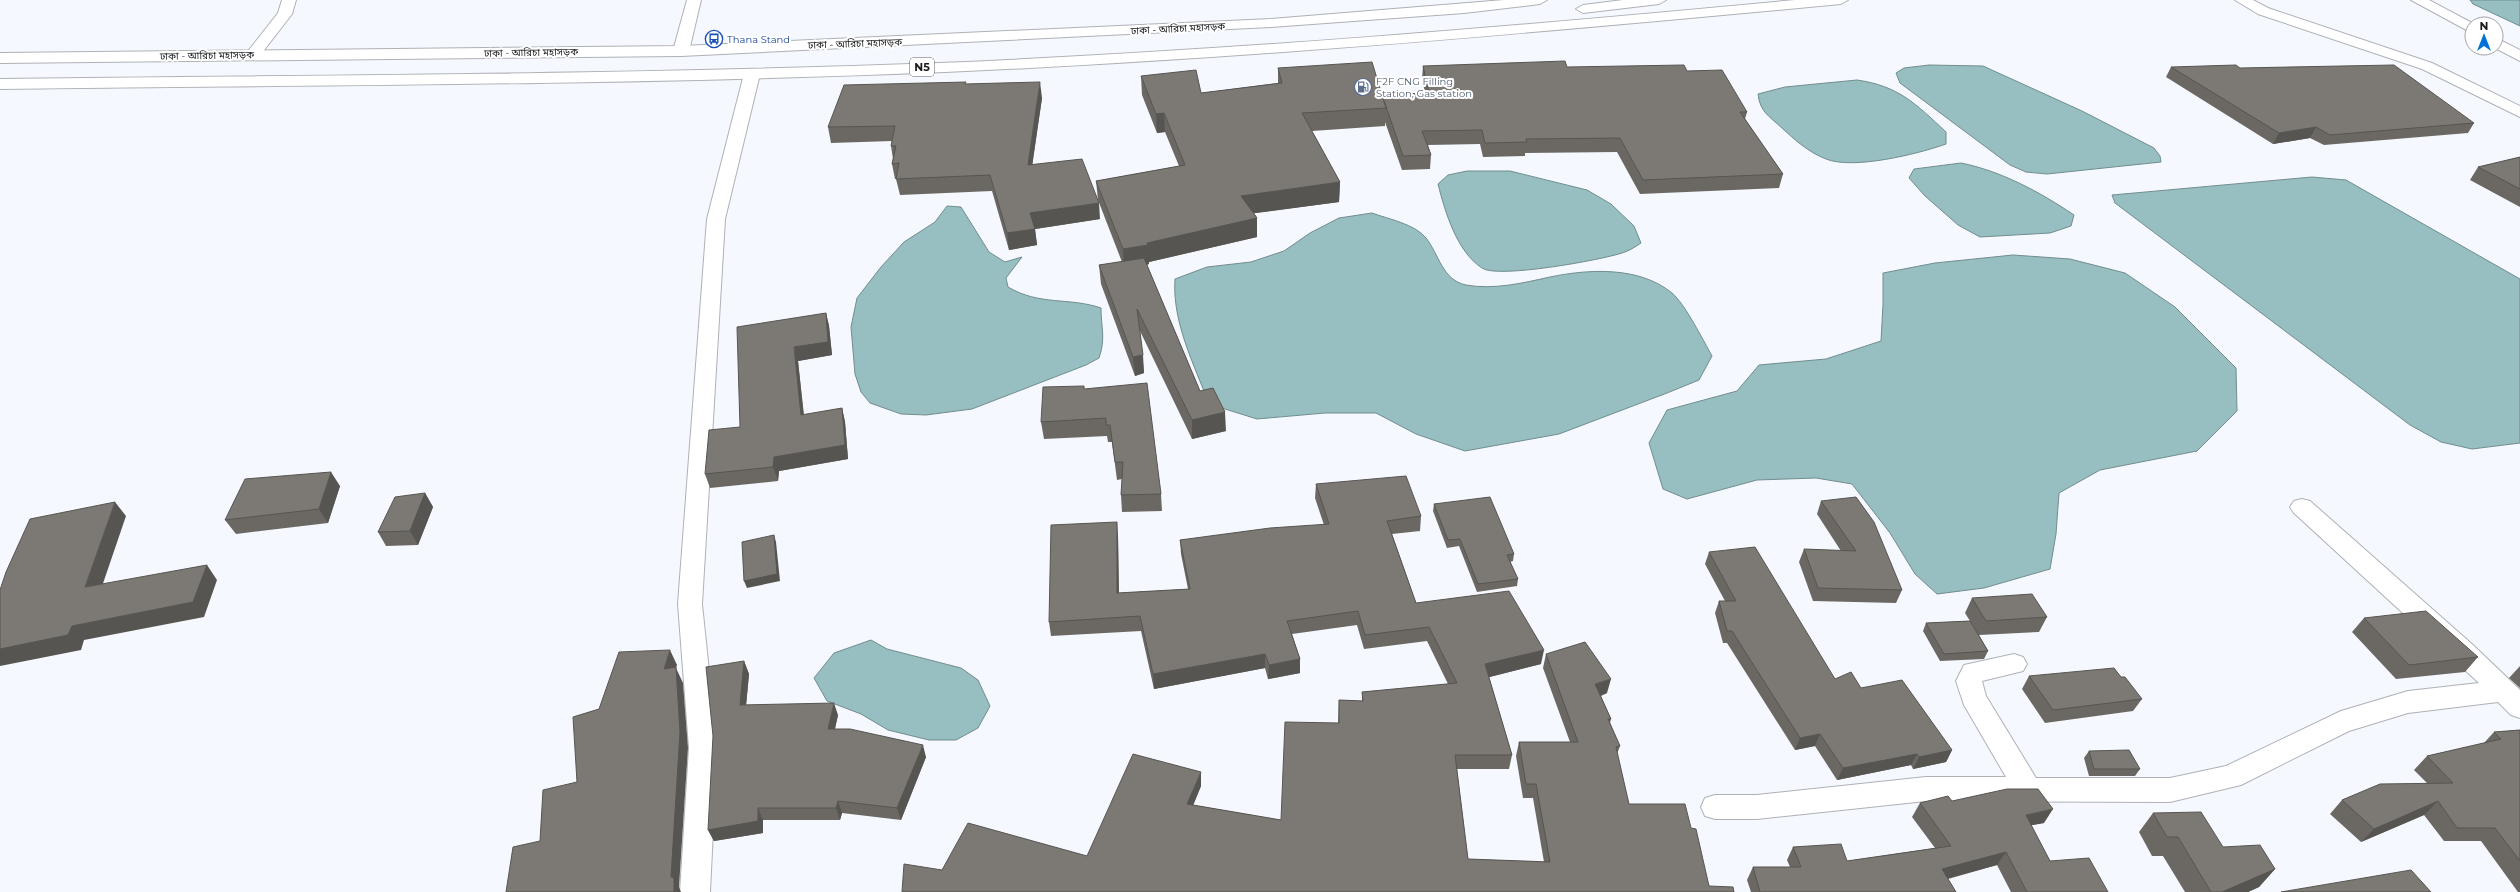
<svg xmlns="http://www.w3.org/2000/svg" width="2520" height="892" viewBox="0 0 2520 892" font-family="Montserrat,'Noto Sans Bengali',sans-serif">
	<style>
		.water { fill: #97bec0; stroke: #718d8f }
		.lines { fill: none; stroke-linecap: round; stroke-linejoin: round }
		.minor-casing { stroke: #aeb1b6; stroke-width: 2 }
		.highway-casing { stroke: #aeb1b6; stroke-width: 2 }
		.minor { fill: #fff; fill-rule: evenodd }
		.highway { fill: #fff; fill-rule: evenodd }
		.wall { fill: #6b6864 }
		.shaded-wall { fill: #575551 }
		.building { fill: #7c7974; stroke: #575551 }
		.labels { text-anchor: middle; stroke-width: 4; stroke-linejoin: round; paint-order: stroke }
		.far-street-label { font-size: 10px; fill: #181a1c; stroke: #fff }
		.far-transit-label { font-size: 10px; fill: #164399; stroke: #fff; text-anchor: start }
		.far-service-label { font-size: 10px; fill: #4e5e75; stroke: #fff; text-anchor: start }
		.shield { fill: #fff; stroke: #5d5f60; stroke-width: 1 }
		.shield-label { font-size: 11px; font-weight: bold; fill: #181a1c }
	</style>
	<rect width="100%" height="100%" fill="#f5f8fe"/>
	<path class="water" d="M2470 0H2520V26L2473 4Z
		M1929 65 1983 66 2082 111 2154 148 2160 156 2161 162 2047 174 2026 172 2010 165 1900 83 1896 73 1904 68Z
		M1857 80C1899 86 1916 104 1946 132V144C1918 154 1853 170 1826 159 1808 152 1795 140 1782 128 1769 116 1760 112 1758 94L1785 87Z
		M1961 163C2001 171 2040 192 2074 215L2071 226 2050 233 1980 237 1958 225 1925 196 1909 178 1914 169Z
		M1467 171H1510L1587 190 1611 204 1634 226 1641 243C1635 247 1629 251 1622 253 1601 260 1497 279 1482 268 1457 252 1445 212 1438 184L1448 175Z
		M2312 177 2346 180 2520 279V443L2472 449 2441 442 2410 425 2115 203 2112 195Z
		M947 206 961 207 989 252 1005 262 1022 257 1006 278 1008 287C1040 306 1069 297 1101 308 1101 328 1106 338 1099 358L1086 365 972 409 926 415 901 414 870 403 861 392 855 374 851 327 857 298 881 267 904 242 935 222Z
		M1372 213C1388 219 1415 224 1426 238 1439 254 1442 280 1466 285 1494 290 1523 283 1550 277 1589 269 1639 266 1672 293 1685 304 1703 340 1712 356L1699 380 1667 393 1559 434 1465 451 1416 434 1376 413H1325L1257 419 1209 404C1194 364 1172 322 1175 279L1207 267 1251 262 1284 251 1310 233 1339 218Z
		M2013 255 2070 259 2125 273 2175 307 2236 368 2237 411 2197 451 2100 470 2059 493 2056 534 2050 569 1984 588 1937 594 1915 574 1890 533 1852 484 1816 478 1757 480 1687 499 1663 489 1649 443 1667 410 1737 391 1759 365 1826 359 1881 341 1883 304V273L1935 263Z
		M871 640 887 649 961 668 978 680 990 706 978 728 956 740H929L888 730 861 714 827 701 814 678 834 653Z"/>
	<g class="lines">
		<defs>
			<path id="minor" d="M282 0H296L292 14 258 58H248L245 55 278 13Z
				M687 0H701L689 51 681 56 673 51Z
				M2235 0H2253L2268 8 2432 63 2520 106V117L2422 69 2258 14Z
				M2411 0H2429L2474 24 2472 33Z
				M2496 38 2520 50V61L2495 48Z
				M752 69 760 74 725 219 702 604 717 748 710 892H680L689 748 678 604 707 219 744 74Z
				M2302 499 2310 501 2473 645 2520 690V718L2511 715 2498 702 2408 713 2349 731 2241 785 2170 802 1926 801 1757 819H1715L1705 816 1701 807 1705 798 1715 795H1757L1926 777H2006L1964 705 1956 681 1964 665 2014 654 2023 657 2027 664 2023 671 1982 681 1986 696 2036 778H2170L2226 766 2341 711 2408 691 2479 683 2294 513 2290 507 2294 501Z"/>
			<path id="highway" d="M1504 0H1547L1540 4 1464 13 1271 27 681 56 0 63V53L681 46 1271 19Z
				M1623 0H1666L1659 4 1583 13 1576 9 1583 5Z
				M1795 0H1848L1841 4C1543 32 1244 59 945 72 630 85 315 85 0 89V79C313 75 626 75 939 63 1225 51 1510 27 1795 0Z"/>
		</defs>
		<use href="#minor" class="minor-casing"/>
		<use href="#highway" class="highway-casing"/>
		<use href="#minor" class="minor"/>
		<use href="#highway" class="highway"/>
	</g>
	<path class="wall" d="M1423 66 1567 67 1687 71 1747 112 1745 119 1783 174 1779 188 1640 194 1617 152 1525 153V156L1483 157 1480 144 1428 145 1431 155 1430 169 1402 170 1385 122V126L1312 131 1340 182 1339 202 1254 213 1257 218V237L1149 262V264L1147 265 1200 391 1226 431 1192 439 1140 331 1144 373 1135 376 1101 284 1099 265 1122 262 1098 200 1096 181 1179 166 1165 132 1157 133 1142 95 1141 76 1201 93 1278 83V68L1382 95 1425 93 1422 79Z
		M2171 67 2240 68 2474 123 2468 133 2324 145 2310 138 2273 144 2166 77Z
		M966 84 1042 98 1032 165 1100 219 1035 229 1037 245 1009 250 992 191 900 195 896 179H895L892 164 893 159 891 146 892 141 831 143 828 127Z
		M2520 157V207L2470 180 2478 167Z
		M826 313 829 326 832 355 798 361 804 415 842 408 845 422 848 459 779 471 778 481 710 488 705 474 740 427Z
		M1084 386V389L1161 494 1162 511 1122 512 1121 495 1122 479 1117 480 1112 442H1108L1107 436 1044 439 1041 422Z
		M1316 484 1421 516 1420 531 1392 534 1416 603 1541 664 1489 677 1512 755 1509 769H1457L1468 859 1544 862 1533 798H1523L1516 756 1519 742H1570L1543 668 1546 654 1607 693 1601 696 1611 719 1610 723 1620 746 1617 754 1629 804 1691 828 1709 886 942 870 1087 856 1201 786 1193 805 1281 820 1338 723 1339 700 1362 701V692L1448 684 1427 641 1364 649 1357 625 1292 634 1300 659V673L1268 679 1265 668 1154 689 1141 631 1051 636 1049 622 1118 536 1119 593 1188 589 1181 554 1180 540 1324 525 1315 498Z
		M340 486 328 523 236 534 225 520Z
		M425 493 433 507 418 545 386 546 378 532Z
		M1821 501 1902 590 1896 603 1813 601 1799 562 1804 549 1841 551 1817 514Z
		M1434 504 1514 554 1513 561 1510 562 1518 579 1517 586 1477 592 1459 546 1447 548 1433 511Z
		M1709 552 1835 679 1861 688 1952 750 1946 762 1913 769 1911 765 1837 780 1815 746 1795 750 1727 643H1723L1715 613 1719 601H1725L1705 564Z
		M1972 598 2047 617 2039 632 1979 635 1988 651 1984 659 1940 661 1923 631 1926 623 1970 621 1965 613Z
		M2364 618 2478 657 2465 672 2396 679 2352 632Z
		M744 661 749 674 746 705 838 715 835 729 926 757 901 820 842 813 840 820H763V833L714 841 708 830Z
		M2520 666V688L2509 678Z
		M2029 676 2121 677 2142 699 2133 711 2045 723 2022 689Z
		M2520 730V892H2518L2481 841H2444L2424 815 2361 842 2330 814 2342 800 2427 783 2414 770 2427 756 2484 743 2494 732Z
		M2089 751 2140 769 2135 776H2089L2084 758Z
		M1952 801 2044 823 2031 825 2050 861 2108 892H2011L1997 865 1948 879 1956 892H1751L1747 880 1753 867H1790L1787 860 1793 847 1847 861 1935 848 1912 817 1920 803Z
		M2153 813 2223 847 2275 869 2259 887 2248 892H2185L2163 856H2152L2139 832Z"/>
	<path class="shaded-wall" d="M1040 82 1042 98 1030 181 1028 165Z
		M1164 113 1165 132 1157 133 1156 114Z
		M2316 127 2310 138 2273 144 2279 133Z
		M1340 182 1339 202 1241 215V196Z
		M1099 203 1100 219 1035 229 1037 245 1009 250 1007 233 1030 213Z
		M1257 218V237L1149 262V264L1124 268 1123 249 1147 243Z
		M826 313 829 326 832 355 798 361 805 429 801 415 794 347Z
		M1143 355 1144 373 1135 376 1133 357Z
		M842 408 845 422 848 459 779 471 778 481 773 467 774 457Z
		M1225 412 1226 431 1192 439V420Z
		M331 472 340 486 328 523 319 509Z
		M425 493 433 507 418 545 410 531Z
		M115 502 126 516 97 601 85 587Z
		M1117 522 1118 536 1119 608 1117 593Z
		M774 535 776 542 780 581 747 588 744 581Z
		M207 565 217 580 204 617 84 640 81 650 0 666V649Z
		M670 650 677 665 676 668 683 683 688 748 679 887 681 892H674L671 877 664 669Z
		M1544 650 1541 664 1482 679 1485 664Z
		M1265 654V668L1154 689 1153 674Z
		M1300 659V673L1268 679 1269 665Z
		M744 661 749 674 745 717 740 705Z
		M1611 679 1607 693 1592 699 1595 684Z
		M834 703 838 715 832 741 828 729Z
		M1820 734 1815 746 1795 750 1800 738Z
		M923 745 926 757 901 820 897 808Z
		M1952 750 1946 762 1913 769 1919 757Z
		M1917 754 1911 765 1837 780 1843 768Z
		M1201 772V786L1188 818 1187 804Z
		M838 801 842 813 840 820 836 808Z
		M2438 801 2424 815 2361 842 2374 829Z
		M758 808 763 820V833L714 841 708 830Z
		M2053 809 2044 823 2017 828 2026 815Z
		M2006 852 1997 865 1934 882 1942 869Z
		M2275 869 2259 887 2248 892H2222Z"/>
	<path class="building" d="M1565 61 1567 67 1684 65 1687 71 1722 70 1747 112H1740L1783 174 1643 180 1620 138 1526 139 1527 142 1485 143 1482 130 1422 131 1431 155 1403 156 1382 95 1429 93 1423 66Z
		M1372 62 1386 108 1302 113 1340 182 1241 196 1257 218 1147 243 1148 245 1123 249 1096 181 1185 165 1164 113 1156 114 1141 76 1196 70 1201 93 1282 83 1278 68Z
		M2236 65 2240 68 2394 65 2474 123 2330 135 2316 127 2279 133 2171 67Z
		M966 82 965 84 1040 82 1028 165 1082 159 1099 203 1030 213 1035 229 1007 233 990 175 896 179 899 163 892 164 896 146H891L895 126 828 127 844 85Z
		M2520 157V189L2478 167Z
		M1144 258 1200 391 1213 388 1225 412 1192 420 1137 309 1143 355 1133 357 1099 265Z
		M826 313 828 342 794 347 801 415 842 408 845 445 774 457 773 467 705 474 709 430 740 427 737 327Z
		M1147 383 1161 494 1121 495 1123 462H1115L1110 425H1106V418L1041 422 1043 387 1084 386V389Z
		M331 472 319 509 225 520 245 479Z
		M1406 476 1421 516 1387 521 1416 603 1509 591 1544 650 1485 664 1512 755H1455L1468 859 1550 862 1536 784H1526L1519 742H1578L1546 654 1585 642 1611 679 1595 684 1611 719H1608L1620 746 1616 747 1629 804H1685L1691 828 1696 829 1709 886 1733 887 1734 892H902L904 864 942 870 968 823 1087 856 1133 754 1201 772 1187 804 1281 820 1285 722 1339 723V700L1363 701 1362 692 1457 683 1429 627 1365 635 1358 611 1287 621 1300 659 1269 665 1265 654 1153 674 1140 616 1049 622 1051 525 1117 522V593L1190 589 1180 540 1270 528 1329 524 1316 484Z
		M425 493 410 531 378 532 395 497Z
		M1490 497 1514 554 1507 555 1518 579 1478 584 1460 539 1448 540 1434 504Z
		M1856 497 1874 522 1902 590 1818 588 1804 549 1856 551 1821 501Z
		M115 502 85 587 207 565 193 602 72 626 68 635 0 649V590L6 572 30 519Z
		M774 535 777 574 744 581 742 542Z
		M1755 547 1835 679 1851 672 1861 688 1902 680 1952 750 1919 757 1917 754 1843 768 1820 734 1800 738 1732 631H1727L1719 601H1736L1709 552Z
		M2032 594 2047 617 1986 621 1972 598Z
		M2426 611 2478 657 2409 665 2364 618Z
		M1970 621 1988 651 1944 654 1926 623Z
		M670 650 664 669 676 667 680 732 671 877 674 878V892H506L513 847 540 841 543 790 577 782 573 717 599 709 619 652Z
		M744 661 740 705 834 703 828 729H850L923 745 897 808 838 801 836 808H758V821L708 830 713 736 706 667Z
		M2114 668 2121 677H2125L2142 699 2053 710 2029 676Z
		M2520 730V861L2495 828H2457L2438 801 2374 829 2342 800 2380 784 2453 783 2427 756 2501 739 2494 732Z
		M2129 750 2140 769H2094L2089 751Z
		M2007 789H2038L2053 809 2026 815 2050 861 2089 858 2108 892H2027L2006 852 1942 869 1956 892H1760L1753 867H1801L1793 847 1841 844 1847 861 1951 846 1920 803 1948 796 1952 801Z
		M2201 812 2223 847 2260 845 2275 869 2222 892H2211L2178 837H2167L2153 813Z
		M2411 870 2431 892H2281Z"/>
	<defs>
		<symbol id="bus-ring" viewBox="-11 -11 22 22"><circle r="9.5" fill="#fff" stroke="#1a4fb4" stroke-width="1.5"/><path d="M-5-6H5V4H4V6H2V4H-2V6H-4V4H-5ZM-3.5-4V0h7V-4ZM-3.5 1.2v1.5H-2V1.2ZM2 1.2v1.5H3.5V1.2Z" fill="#1a4fb4"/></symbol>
		<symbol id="fuel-ring" viewBox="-11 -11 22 22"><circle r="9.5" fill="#fff" stroke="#5c6f8a" stroke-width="1.5"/><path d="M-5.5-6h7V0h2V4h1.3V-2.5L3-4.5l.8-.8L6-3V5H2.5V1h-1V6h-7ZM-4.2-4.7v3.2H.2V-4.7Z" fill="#5c6f8a"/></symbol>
	</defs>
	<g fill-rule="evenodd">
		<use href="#bus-ring" x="704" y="29" width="20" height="20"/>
		<use href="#fuel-ring" x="1353" y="77" width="20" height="20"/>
	</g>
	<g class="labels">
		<g class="far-street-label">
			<text transform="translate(1178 28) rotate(-3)" y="4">ঢাকা - আরিচা মহাসড়ক</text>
			<text transform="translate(855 43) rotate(-2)" y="4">ঢাকা - আরিচা মহাসড়ক</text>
			<text transform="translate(531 52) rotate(-1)" y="4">ঢাকা - আরিচা মহাসড়ক</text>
			<text transform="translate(207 55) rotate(-1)" y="4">ঢাকা - আরিচা মহাসড়ক</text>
		</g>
		<g class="far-transit-label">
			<text x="727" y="43">Thana Stand</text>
		</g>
		<g class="far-service-label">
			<text x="1376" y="85">F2F CNG Filling<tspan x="1376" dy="12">Station, Gas station</tspan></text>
		</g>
		<rect class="shield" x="910" y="58" width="24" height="18" rx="3"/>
		<g class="shield-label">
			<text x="922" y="71">N5</text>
		</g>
	</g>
	<g transform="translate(2484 36)"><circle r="19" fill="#ffffff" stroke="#a3a3a4"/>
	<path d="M0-3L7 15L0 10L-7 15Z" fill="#0071d8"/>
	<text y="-6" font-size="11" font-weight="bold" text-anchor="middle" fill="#181a1c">N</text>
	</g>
</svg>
